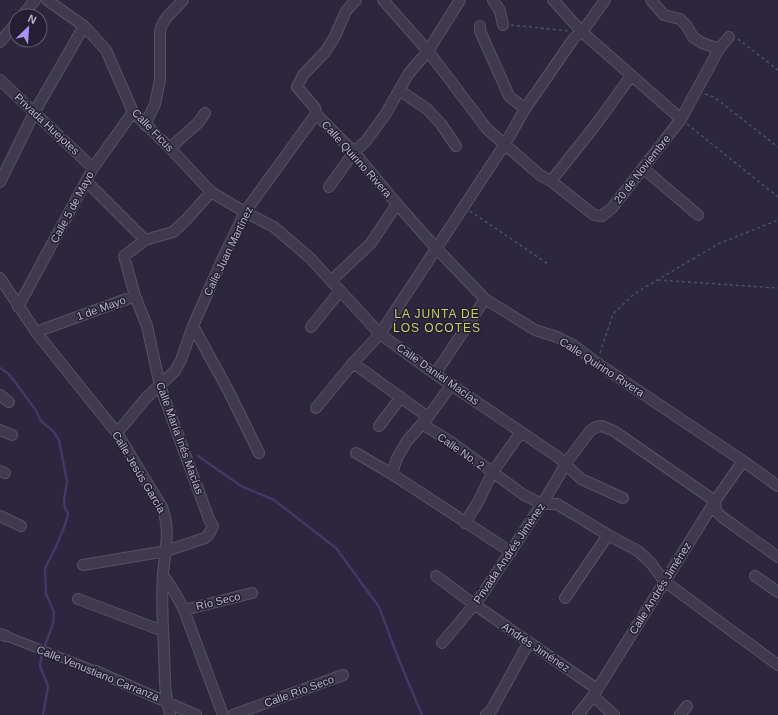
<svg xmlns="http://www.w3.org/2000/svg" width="778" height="715" viewBox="0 0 778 715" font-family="Arial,sans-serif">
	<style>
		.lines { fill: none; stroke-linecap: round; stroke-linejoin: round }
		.stream { stroke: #433962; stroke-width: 2.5 }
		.pedestrian-casing { stroke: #575266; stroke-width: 10 }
		.minor-casing { stroke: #575266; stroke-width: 12 }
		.path { stroke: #4d5262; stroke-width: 1.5; stroke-dasharray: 3 3; stroke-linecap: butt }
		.pedestrian { stroke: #3f3a4e; stroke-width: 8 }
		.minor { stroke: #3f3a4e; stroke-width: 10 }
		.labels { text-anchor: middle; stroke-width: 3; stroke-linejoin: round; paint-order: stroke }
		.street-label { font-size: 11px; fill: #bbb6c9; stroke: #241f33 }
		.neighbourhood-label { font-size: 12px; letter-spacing: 1px; fill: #c7d06a; stroke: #241f33 }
	</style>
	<rect width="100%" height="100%" fill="#2c263e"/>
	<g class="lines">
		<path class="stream" d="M0 368 9 374 35 409 41 421 53 431 59 440 67 481 64 500 65 508 68 514 65 525 55 549 45 568 46 594 54 612 53 624 42 653 40 666 48 686 43 715
			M198 456 241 486 274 500 336 548 379 607 399 660 422 715"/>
		<defs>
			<path id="pedestrian" d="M6 636 96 671"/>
			<path id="minor" d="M47 0 84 26 106 50 133 112 170 148 211 192 245 212 274 227 310 258 380 334 435 374 558 457 581 479 623 498
				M383 0 428 51 487 129 540 175 551 181 594 215 602 216 612 208 681 119 719 49 729 37
				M493 0 500 11 503 25
				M553 0 582 32 681 119
				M651 0 664 15 680 19 687 26 693 37 702 43 719 49
				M22 16 35 0
				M480 26V31L509 96 525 109
				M0 42 16 23
				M0 80 93 168
				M399 90 427 109 441 124 456 146
				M316 114 354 152 397 204 436 248 485 299 535 330 557 337 573 345 597 363 743 461 778 486
				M145 125 155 104 160 80V32C162 18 175 10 183 0
				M170 148 199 122 205 113
				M643 168 698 215
				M86 181 145 240
				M551 181 594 127 631 76
				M0 182 34 113 84 26
				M329 187 354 152 366 141 385 115 409 73 428 51 460 0
				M0 278 36 332 117 433 162 507C171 530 165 551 163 574 161 599 163 626 164 651 165 673 164 694 170 715
				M331 281 371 243 397 204
				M18 307 93 168 133 112
				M193 326 228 390 259 453
				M311 327 340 291
				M36 332 135 296
				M353 363 428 417
				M435 374 485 299
				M0 395 9 402
				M316 408 353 363 380 334 505 144 525 109 574 38 582 32 605 0
				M422 424 451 442 524 495 542 504H557L608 535 638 551 651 563 664 581 778 665
				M379 426 401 397
				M0 430 12 435
				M117 433 146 398 175 371 181 360 193 326 222 260 245 212 316 114 315 108 297 87 303 75 325 52 335 36 346 11 356 0
				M356 453 392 474 511 552
				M0 471 5 473
				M392 474 397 458 407 441 428 417 452 384
				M0 516 21 526
				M465 523 478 502 492 473 521 432
				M83 565 166 551 205 538 209 534 213 526 209 519 160 386 147 326 135 296 124 256 145 240 173 232 186 220 211 192
				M163 575 175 593 184 610 223 715
				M436 576 475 605 597 689
				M755 576 778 592
				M565 598 608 535
				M78 599 163 631
				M184 610 252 593
				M0 634 6 636
				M442 643 479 599 542 504 569 459 590 431 596 427 602 426 614 431 715 501 716 511 722 517 778 557
				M96 671 196 715
				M593 696 614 715
				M233 715 343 675
				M486 715 492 709 529 642
				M578 715 593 696 715 501 743 461
				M680 715 687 706"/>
		</defs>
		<use href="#pedestrian" class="pedestrian-casing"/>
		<use href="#minor" class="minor-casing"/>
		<path class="path" d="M511 25 569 31
			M738 39 778 70
			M705 94 714 97 778 147
			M687 124 778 197
			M470 211 548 264
			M658 280 778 288
			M600 353 613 314 634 294 718 244 778 220"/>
		<use href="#pedestrian" class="pedestrian"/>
		<use href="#minor" class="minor"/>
	</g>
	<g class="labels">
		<g class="street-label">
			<text transform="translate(47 124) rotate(43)" y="4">Privada Huejotes</text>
			<text transform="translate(153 130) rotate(46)" y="4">Calle Ficus</text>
			<text transform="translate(357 159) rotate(48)" y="4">Calle Quirino Rivera</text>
			<text transform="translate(642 169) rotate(-52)" y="4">20 de Noviembre</text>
			<text transform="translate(72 207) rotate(-62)" y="4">Calle 5 de Mayo</text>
			<text transform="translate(228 251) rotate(-64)" y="4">Calle Juan Martínez</text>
			<text transform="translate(101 308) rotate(-20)" y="4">1 de Mayo</text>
			<text transform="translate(602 367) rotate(33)" y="4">Calle Quirino Rivera</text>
			<text transform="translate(438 374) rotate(35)" y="4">Calle Daniel Macías</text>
			<text transform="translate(180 438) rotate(70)" y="4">Calle María Inés Macías</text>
			<text transform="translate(461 451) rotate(35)" y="4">Calle No. 2</text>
			<text transform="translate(139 472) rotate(59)" y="4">Calle Jesús García</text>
			<text transform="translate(509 553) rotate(-56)" y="4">Privada Andrés Jiménez</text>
			<text transform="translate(660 588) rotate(-58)" y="4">Calle Andrés Jiménez</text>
			<text transform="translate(218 601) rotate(-14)" y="4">Río Seco</text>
			<text transform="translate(536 647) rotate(34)" y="4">Andrés Jiménez</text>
			<text transform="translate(98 673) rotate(22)" y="4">Calle Venustiano Carranza</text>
			<text transform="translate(299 691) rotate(-20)" y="4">Calle Río Seco</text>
		</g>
		<g class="neighbourhood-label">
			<text x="437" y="318">LA JUNTA DE<tspan x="437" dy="14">LOS OCOTES</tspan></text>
		</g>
	</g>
	<g transform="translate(28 28) rotate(25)"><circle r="19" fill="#241f33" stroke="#605b6f"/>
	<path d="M0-3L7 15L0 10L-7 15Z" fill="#ac91f3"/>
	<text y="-6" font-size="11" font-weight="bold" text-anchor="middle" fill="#bbb6c9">N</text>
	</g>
</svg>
